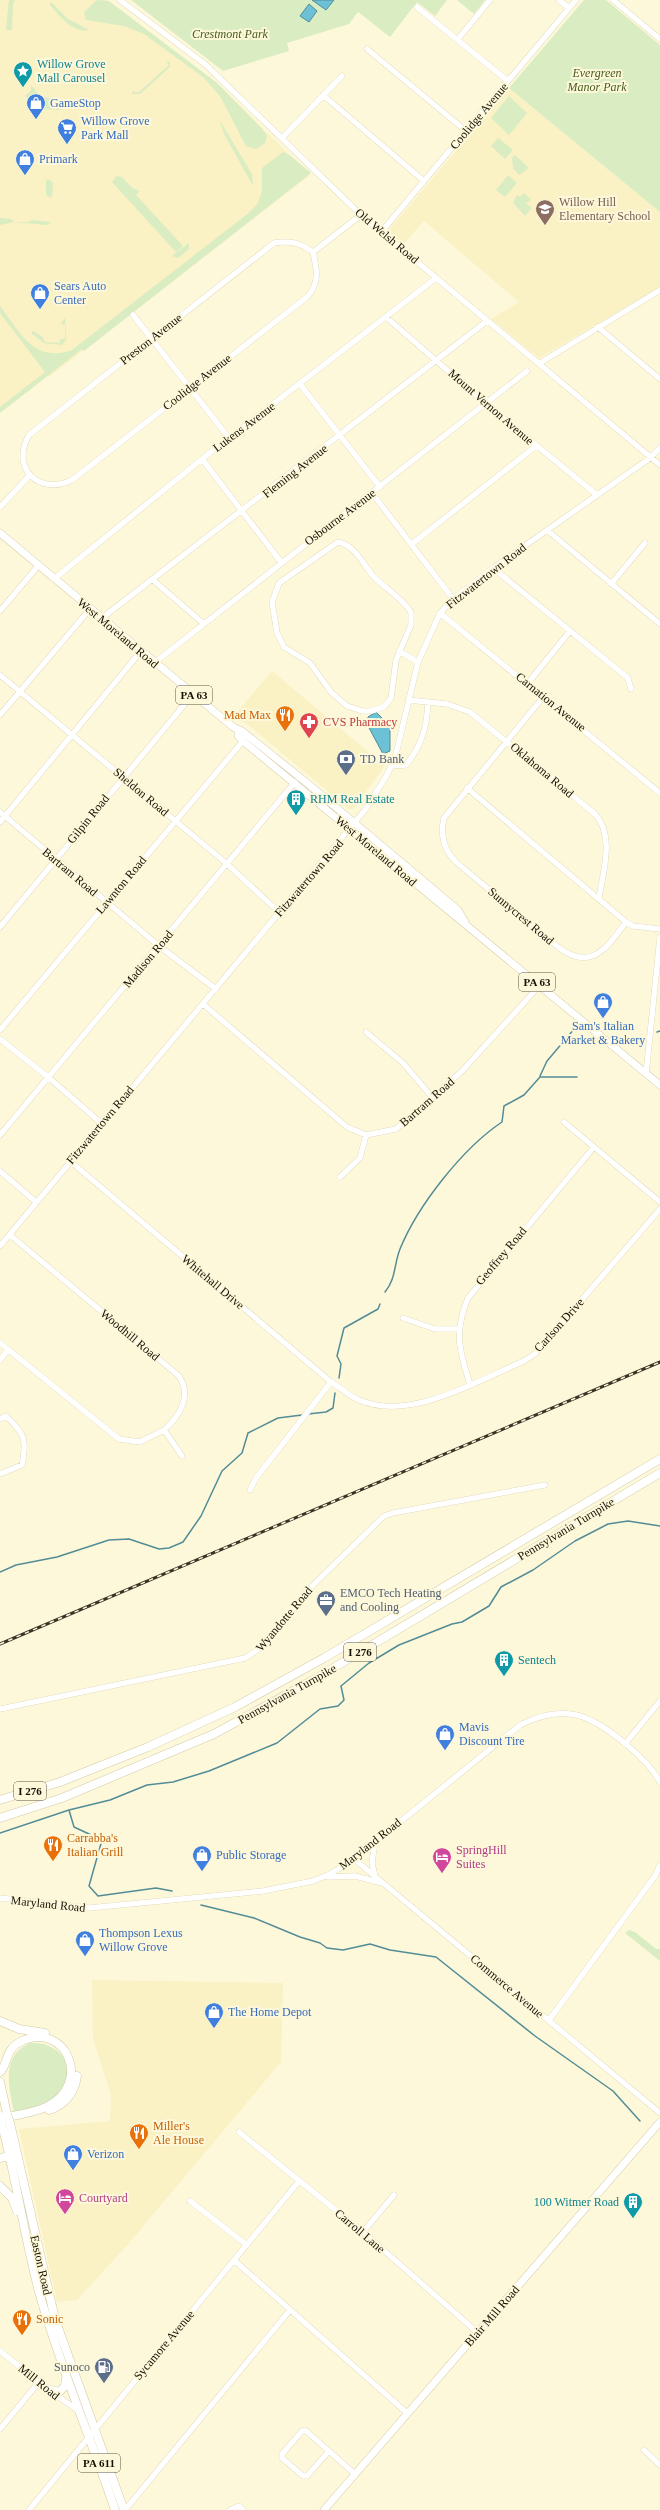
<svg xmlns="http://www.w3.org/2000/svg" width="660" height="2510" viewBox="0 0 660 2510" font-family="Georgia,serif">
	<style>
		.built { fill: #faf1c4 }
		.green { fill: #d9ecc2 }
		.water { fill: #6cc1d6; stroke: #528c97 }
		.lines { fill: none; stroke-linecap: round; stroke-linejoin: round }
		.stream { stroke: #528c97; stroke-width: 1.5 }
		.minor-casing { stroke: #d2cba6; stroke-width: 6 }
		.major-casing { stroke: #d2cba6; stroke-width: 8 }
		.highway-casing { stroke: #d2cba6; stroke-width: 9 }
		.minor { stroke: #fff; stroke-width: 5.5 }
		.major { stroke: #fff; stroke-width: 7 }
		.highway { stroke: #fff; stroke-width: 8 }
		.rail-casing { stroke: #393526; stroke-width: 3 }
		.rail { stroke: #fef8da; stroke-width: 1.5; stroke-dasharray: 4.5; stroke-linecap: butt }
		.highway-bridge-casing { stroke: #d2cba6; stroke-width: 9; stroke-linecap: butt }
		.highway-bridge { stroke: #fff; stroke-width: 8 }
		.labels { text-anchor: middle; stroke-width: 4; stroke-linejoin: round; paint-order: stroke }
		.shield { fill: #fef8da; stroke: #5a5645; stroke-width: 1 }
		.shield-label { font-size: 11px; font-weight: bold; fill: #141105 }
		.park-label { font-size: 12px; font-style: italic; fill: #445c1c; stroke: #fef8da }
		.culture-label { font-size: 12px; fill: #0d838f; stroke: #fef8da; text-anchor: start }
		.shop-label { font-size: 12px; fill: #366cbe; stroke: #fef8da; text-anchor: start }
		.street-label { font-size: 12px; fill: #141105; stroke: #fef8da }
		.education-label { font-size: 12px; fill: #785e54; stroke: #fef8da; text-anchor: start }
		.food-label { font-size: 12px; fill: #c56008; stroke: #fef8da; text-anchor: start }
		.health-label { font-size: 12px; fill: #be3a42; stroke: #fef8da; text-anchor: start }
		.service-label { font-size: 12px; fill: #4e5e75; stroke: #fef8da; text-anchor: start }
		.hotel-label { font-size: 12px; fill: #b23c85; stroke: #fef8da; text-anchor: start }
	</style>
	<rect width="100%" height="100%" fill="#fef8da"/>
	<path class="built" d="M0 0H107L217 83 310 175 49 377 48 376 0 413Z
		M509 88 660 212V287L539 358 491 319 519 302 424 221 403 244 388 231Z
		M272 671 385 766 353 809H349L247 724 233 717Z
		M92 1980 283 1983 281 2062 130 2242 77 2300 57 2302 19 2129 110 2121 111 2095 93 2039Z"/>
	<path class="green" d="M9 0H15L13 4 12 30H6Z
		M97 0 109 1 217 83 263 130 267 136 265 143 256 149 246 146 220 96 203 77 144 34 124 26 86 20 84 12Z
		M131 0H447L435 16 417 2 390 37 358 12 349 24 287 43 289 51 223 71Z
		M457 0H485L474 14Z
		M584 0H606L660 45V212L509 88Z
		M51 2 68 19 89 30C73 34 59 15 50 5Z
		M166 61 170 62V67L140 94H132L133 91 138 93 169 65Z
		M31 85 41 97 62 100V110L38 109 25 96 31 91Z
		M509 96 527 113 509 135 491 118Z
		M220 121 252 174 253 186 224 134Z
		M498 138 513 150 505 159 491 146Z
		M283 152 291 156 311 173 84 351 82 349 0 413V407L45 372 0 313V306C20 332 34 364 72 350L250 212 258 203 262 191V168Z
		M515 155 529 168 519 175 513 168 512 158Z
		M508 175 517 183 505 197 496 190Z
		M116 176 122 177 132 188 140 191 136 195 183 246 176 252 112 182Z
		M49 179 53 183 52 198 46 195V181Z
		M524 193 531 200 526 203 532 208 525 216 513 203 517 195 520 197Z
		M0 218 11 219 14 222H29L32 220 51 222 47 225 14 222 0 225Z
		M189 243V249L178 258 172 256Z
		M65 318 66 340 62 345 44 343 31 333 33 331 43 337 44 342 60 343V339H65V325L61 324Z
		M629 1930 635 1932 656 1949H660V1961L625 1933Z
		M31 2043C62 2041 81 2072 57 2096 48 2105 26 2111 14 2113 9 2087 0 2055 31 2043Z"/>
	<path class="water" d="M312 0H334L326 10Z
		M309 4 317 11 309 22 300 16Z
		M376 712 390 726V751L383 754 368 726V717Z"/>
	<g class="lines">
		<path class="stream" d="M657 1032 660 1031
			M540 1076 547 1061 575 1028
			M385 1292C396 1279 394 1264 400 1249 418 1205 463 1148 502 1122L504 1106 524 1095 540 1077H577
			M339 1378 341 1364 337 1356 344 1328 378 1309 380 1304
			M308 1414 326 1412 333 1408 335 1393
			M0 1572 16 1565 57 1557 109 1540 129 1539 159 1549 169 1548 183 1542 201 1516 222 1471 242 1453 248 1433 278 1418 302 1415
			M69 1810 74 1827 102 1840 89 1886 98 1896 156 1888 172 1891
			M0 1833 69 1810 110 1800 147 1785 173 1782 209 1771 277 1743 320 1709 338 1706 344 1700 341 1686 369 1663 399 1645 452 1624 462 1622 489 1606 501 1587 533 1570 575 1541 608 1524 628 1521 660 1526
			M201 1905 254 1918 300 1937 320 1943 327 1948 343 1950 370 1944 390 1950 436 1957 535 2036 613 2091 640 2121"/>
		<defs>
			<path id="minor" d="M120 0 206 65 361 215 660 465
				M559 0 569 8
				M613 0 660 39
				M417 7 508 81
				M458 39 490 0
				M367 49 466 131
				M323 95 424 181
				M282 138 342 76
				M382 231 576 0
				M313 252C300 243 290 240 274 243L29 435C10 468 39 496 72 480L307 297C320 283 317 270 313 252L361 215
				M133 315 229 438
				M386 317 486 404 597 495
				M598 327 660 379
				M540 363 660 290
				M300 384 380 487
				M202 459 281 562
				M372 493 453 599
				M0 507 30 475
				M547 530 660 624
				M338 542C355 545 363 564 373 576 386 589 401 597 411 612V625L396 660 391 698 384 707 371 711H362L347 706 331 692 310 663 284 647 277 633 272 602 279 583Z
				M412 544 536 446
				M493 568 628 678 631 689
				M54 579 202 459 436 278
				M153 580 204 624
				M611 584 645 543
				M0 611 38 566
				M440 613 660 793
				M102 618 487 321
				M399 651 418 662
				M154 663 527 371
				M0 675 226 863 279 912
				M528 683 570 631
				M544 696 444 818C440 835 443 849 456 862L558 947C591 972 607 948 626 922L633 926 660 929
				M408 700 447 704 470 712 595 814C615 836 603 872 599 898
				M0 715 90 609
				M392 766 406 765C422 745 427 727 428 702
				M467 788 626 922
				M0 812 159 946 216 989
				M0 822 141 651
				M0 927 193 694
				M203 1004 347 1127 366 1135 396 1129 462 1071 540 985
				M0 1030 243 741
				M366 1032 403 1063 432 1097
				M0 1039 48 1077 101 1123
				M646 1074 660 937
				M564 1122 660 1202
				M0 1135 295 782
				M70 1161 331 1382C340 1387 349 1396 359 1400 410 1422 477 1381 524 1361L536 1353 660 1209
				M0 1171 36 1202
				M340 1177 360 1158 366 1135
				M10 1235 179 1376C192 1396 180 1416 164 1430L182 1456
				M0 1246 365 810 387 775 395 758 418 662 440 613 453 599 493 568 650 458 660 448
				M403 1318 435 1329H458
				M0 1343 119 1439 140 1442 164 1430
				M0 1360 8 1350
				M470 1384C459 1351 454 1331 468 1298L594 1147
				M0 1419 6 1416C25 1434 27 1439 22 1465L0 1474
				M250 1490 256 1478 331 1382
				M0 1709 245 1658 265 1645 306 1592 384 1516 393 1513 545 1485
				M625 1744 660 1701
				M375 1842 372 1863 375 1876
				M354 1859 660 2113
				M328 1877 355 1876 382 1883
				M0 1898 89 1908 263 1891 313 1881 330 1874 354 1859 520 1725C565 1702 592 1715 628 1746 640 1756 652 1767 660 1782
				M549 2020 655 1876 660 1865
				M239 2132 363 2232 478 2333
				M190 2201 247 2245
				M363 2232 394 2195
				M235 2261 407 2413
				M0 2351 47 2389 79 2411
				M0 2429 39 2382
				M644 2450 660 2465
				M329 2451 307 2476H303L282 2458V2454L302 2431 305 2430 355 2474
				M29 2510 299 2181
				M125 2510 290 2310
				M230 2510 239 2506 243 2510"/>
			<path id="major" d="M0 533 233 727 242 731 307 783 458 910 465 922
				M238 731V736L243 741 660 1085
				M324 2510 660 2122"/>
			<path id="highway" d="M0 1800 60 1782 148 1747 235 1707 324 1658 660 1459
				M0 1818 62 1798 214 1734 315 1679 660 1473
				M0 2021 19 2029 45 2033
				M0 2072C8 2066 4 2049 22 2041 66 2021 94 2084 46 2107 33 2113 17 2115 2 2118
				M0 2082 7 2114
				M49 2110C65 2105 75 2092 77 2076
				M10 2123 55 2319 124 2510
				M2 2125C17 2182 25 2242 41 2299 62 2371 91 2439 115 2510
				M0 2158 9 2156
				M0 2186 12 2198 17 2211
				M47 2389 59 2392 65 2386 66 2379"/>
		</defs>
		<use href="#minor" class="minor-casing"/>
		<use href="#major" class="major-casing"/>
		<use href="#highway" class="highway-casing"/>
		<use href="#minor" class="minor"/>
		<use href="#major" class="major"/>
		<use href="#highway" class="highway"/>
		<defs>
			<path id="rail" d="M0 1644 660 1362"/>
		</defs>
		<use href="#rail" class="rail-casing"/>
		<use href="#rail" class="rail"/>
		<defs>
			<path id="highway-bridge" d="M7 2114 10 2123
				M0 2116 2 2125"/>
		</defs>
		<use href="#highway-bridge" class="highway-bridge-casing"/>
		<use href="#highway-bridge" class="highway-bridge"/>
	</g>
	<defs>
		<symbol id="sight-pin" viewBox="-11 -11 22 30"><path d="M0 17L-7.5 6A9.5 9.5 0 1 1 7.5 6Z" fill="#0f9aa8" stroke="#fef8da"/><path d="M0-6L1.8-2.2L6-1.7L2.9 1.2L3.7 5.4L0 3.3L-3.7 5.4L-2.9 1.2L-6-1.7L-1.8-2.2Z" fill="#fff"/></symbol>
		<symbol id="shop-pin" viewBox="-11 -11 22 30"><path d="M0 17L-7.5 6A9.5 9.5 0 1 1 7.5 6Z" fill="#3f7fe0" stroke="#fef8da"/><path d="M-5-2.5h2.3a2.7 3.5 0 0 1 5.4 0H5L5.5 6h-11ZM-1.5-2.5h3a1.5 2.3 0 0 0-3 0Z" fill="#fff"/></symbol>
		<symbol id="supermarket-pin" viewBox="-11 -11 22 30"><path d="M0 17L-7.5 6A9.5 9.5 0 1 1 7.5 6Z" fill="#3f7fe0" stroke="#fef8da"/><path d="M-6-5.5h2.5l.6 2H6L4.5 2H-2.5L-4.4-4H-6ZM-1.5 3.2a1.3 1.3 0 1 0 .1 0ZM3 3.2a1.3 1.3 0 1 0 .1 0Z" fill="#fff"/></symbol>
		<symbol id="school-pin" viewBox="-11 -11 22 30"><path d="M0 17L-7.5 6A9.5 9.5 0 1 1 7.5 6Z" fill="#8d6e63" stroke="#fef8da"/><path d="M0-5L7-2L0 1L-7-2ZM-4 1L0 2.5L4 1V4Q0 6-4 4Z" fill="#fff"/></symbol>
		<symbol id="restaurant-pin" viewBox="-11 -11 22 30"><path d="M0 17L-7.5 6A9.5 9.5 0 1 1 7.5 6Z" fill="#e8710a" stroke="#fef8da"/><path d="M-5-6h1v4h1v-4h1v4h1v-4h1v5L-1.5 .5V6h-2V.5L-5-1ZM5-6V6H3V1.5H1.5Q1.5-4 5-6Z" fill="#fff"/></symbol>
		<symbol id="pharmacy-pin" viewBox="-11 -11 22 30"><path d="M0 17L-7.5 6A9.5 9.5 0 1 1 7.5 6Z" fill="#e0444e" stroke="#fef8da"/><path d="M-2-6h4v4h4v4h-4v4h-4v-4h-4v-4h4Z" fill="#fff"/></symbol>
		<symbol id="bank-pin" viewBox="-11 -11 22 30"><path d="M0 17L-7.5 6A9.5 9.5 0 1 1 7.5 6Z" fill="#5c6f8a" stroke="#fef8da"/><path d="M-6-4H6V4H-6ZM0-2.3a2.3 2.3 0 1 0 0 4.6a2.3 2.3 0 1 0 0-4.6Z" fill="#fff"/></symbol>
		<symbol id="building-pin" viewBox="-11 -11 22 30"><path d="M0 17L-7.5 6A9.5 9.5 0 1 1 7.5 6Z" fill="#0f9aa8" stroke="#fef8da"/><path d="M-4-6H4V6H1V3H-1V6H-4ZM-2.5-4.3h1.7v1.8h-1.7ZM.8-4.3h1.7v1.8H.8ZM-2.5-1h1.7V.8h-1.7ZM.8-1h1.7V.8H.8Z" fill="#fff"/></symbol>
		<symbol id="office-pin" viewBox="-11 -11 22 30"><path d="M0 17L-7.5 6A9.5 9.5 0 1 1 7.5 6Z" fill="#5c6f8a" stroke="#fef8da"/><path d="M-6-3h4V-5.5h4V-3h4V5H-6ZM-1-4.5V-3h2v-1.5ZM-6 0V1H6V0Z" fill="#fff"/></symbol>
		<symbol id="hotel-pin" viewBox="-11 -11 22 30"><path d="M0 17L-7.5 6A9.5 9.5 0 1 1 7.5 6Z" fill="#d1479c" stroke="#fef8da"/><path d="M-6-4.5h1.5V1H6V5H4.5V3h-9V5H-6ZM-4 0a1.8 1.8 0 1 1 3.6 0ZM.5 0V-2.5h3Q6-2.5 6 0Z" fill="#fff"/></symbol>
		<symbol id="fuel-pin" viewBox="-11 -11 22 30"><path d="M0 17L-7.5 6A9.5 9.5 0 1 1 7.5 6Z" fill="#5c6f8a" stroke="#fef8da"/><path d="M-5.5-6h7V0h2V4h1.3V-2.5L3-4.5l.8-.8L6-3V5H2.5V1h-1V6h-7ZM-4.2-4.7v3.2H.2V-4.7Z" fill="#fff"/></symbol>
	</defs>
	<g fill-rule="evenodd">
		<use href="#sight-pin" x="12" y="60" width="22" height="30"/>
		<use href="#shop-pin" x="25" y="92" width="22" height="30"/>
		<use href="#supermarket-pin" x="56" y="117" width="22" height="30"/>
		<use href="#shop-pin" x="14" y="148" width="22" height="30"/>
		<use href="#school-pin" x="534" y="198" width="22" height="30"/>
		<use href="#shop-pin" x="29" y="282" width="22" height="30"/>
		<use href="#restaurant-pin" x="274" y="704" width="22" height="30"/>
		<use href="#pharmacy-pin" x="298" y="711" width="22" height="30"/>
		<use href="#bank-pin" x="335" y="748" width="22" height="30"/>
		<use href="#building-pin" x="285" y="788" width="22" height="30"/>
		<use href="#shop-pin" x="592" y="991" width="22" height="30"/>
		<use href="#office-pin" x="315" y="1589" width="22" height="30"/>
		<use href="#building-pin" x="493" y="1649" width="22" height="30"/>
		<use href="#shop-pin" x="434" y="1723" width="22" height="30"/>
		<use href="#restaurant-pin" x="42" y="1834" width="22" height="30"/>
		<use href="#shop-pin" x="191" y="1844" width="22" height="30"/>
		<use href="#hotel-pin" x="431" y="1846" width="22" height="30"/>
		<use href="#shop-pin" x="74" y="1929" width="22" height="30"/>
		<use href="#shop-pin" x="203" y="2001" width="22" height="30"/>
		<use href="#restaurant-pin" x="128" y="2122" width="22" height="30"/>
		<use href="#shop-pin" x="62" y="2143" width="22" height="30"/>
		<use href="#hotel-pin" x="54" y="2187" width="22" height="30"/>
		<use href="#building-pin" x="622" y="2191" width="22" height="30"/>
		<use href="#restaurant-pin" x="11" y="2308" width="22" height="30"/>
		<use href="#fuel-pin" x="93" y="2356" width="22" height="30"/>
	</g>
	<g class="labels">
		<g class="shield">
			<rect x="176" y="686" width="36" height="18" rx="3"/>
			<rect x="519" y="973" width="36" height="18" rx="3"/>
			<rect x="344" y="1643" width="32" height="18" rx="3"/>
			<rect x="14" y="1782" width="32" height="18" rx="3"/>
			<rect x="78" y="2454" width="42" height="18" rx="3"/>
		</g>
		<g class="shield-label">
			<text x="194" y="699">PA 63</text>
			<text x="537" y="986">PA 63</text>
			<text x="360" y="1656">I 276</text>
			<text x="30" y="1795">I 276</text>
			<text x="99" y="2467">PA 611</text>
		</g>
		<g class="park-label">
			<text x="230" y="38">Crestmont Park</text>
			<text x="597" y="77">Evergreen<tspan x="597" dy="14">Manor Park</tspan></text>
		</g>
		<g class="culture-label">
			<text x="37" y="68">Willow Grove<tspan x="37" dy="14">Mall Carousel</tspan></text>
			<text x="310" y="803">RHM Real Estate</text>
			<text x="518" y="1664">Sentech</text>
			<text x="619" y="2206" text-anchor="end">100 Witmer Road</text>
		</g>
		<g class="shop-label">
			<text x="50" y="107">GameStop</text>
			<text x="81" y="125">Willow Grove<tspan x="81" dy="14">Park Mall</tspan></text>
			<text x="39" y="163">Primark</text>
			<text x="54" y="290">Sears Auto<tspan x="54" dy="14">Center</tspan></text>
			<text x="603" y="1030" text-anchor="middle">Sam's Italian<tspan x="603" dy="14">Market &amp; Bakery</tspan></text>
			<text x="459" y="1731">Mavis<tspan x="459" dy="14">Discount Tire</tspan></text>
			<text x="216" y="1859">Public Storage</text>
			<text x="99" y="1937">Thompson Lexus<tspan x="99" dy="14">Willow Grove</tspan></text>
			<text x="228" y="2016">The Home Depot</text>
			<text x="87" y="2158">Verizon</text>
		</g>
		<g class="street-label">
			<text transform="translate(479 116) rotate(-50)" y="4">Coolidge Avenue</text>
			<text transform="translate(387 236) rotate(40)" y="4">Old Welsh Road</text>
			<text transform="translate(151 339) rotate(-38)" y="4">Preston Avenue</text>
			<text transform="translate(197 382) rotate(-38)" y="4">Coolidge Avenue</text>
			<text transform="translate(491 407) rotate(41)" y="4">Mount Vernon Avenue</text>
			<text transform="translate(244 427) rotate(-37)" y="4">Lukens Avenue</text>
			<text transform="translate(295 471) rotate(-38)" y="4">Fleming Avenue</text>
			<text transform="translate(340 517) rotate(-37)" y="4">Osbourne Avenue</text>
			<text transform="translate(486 576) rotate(-38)" y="4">Fitzwatertown Road</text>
			<text transform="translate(118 633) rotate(40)" y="4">West Moreland Road</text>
			<text transform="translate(551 702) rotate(39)" y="4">Carnation Avenue</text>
			<text transform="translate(542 770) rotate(40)" y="4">Oklahoma Road</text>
			<text transform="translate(141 792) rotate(40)" y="4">Sheldon Road</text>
			<text transform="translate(88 819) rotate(-51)" y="4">Gilpin Road</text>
			<text transform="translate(376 851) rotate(40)" y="4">West Moreland Road</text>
			<text transform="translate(70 872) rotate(40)" y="4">Bartram Road</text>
			<text transform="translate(309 878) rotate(-49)" y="4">Fitzwatertown Road</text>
			<text transform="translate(121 885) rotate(-50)" y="4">Lawnton Road</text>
			<text transform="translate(521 916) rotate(40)" y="4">Sunnycrest Road</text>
			<text transform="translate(148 959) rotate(-50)" y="4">Madison Road</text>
			<text transform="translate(427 1102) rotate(-41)" y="4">Bartram Road</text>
			<text transform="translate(100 1125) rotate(-50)" y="4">Fitzwatertown Road</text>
			<text transform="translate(501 1256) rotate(-50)" y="4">Geoffrey Road</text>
			<text transform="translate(213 1282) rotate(40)" y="4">Whitehall Drive</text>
			<text transform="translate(559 1325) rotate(-48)" y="4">Carlson Drive</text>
			<text transform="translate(130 1335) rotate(40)" y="4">Woodhill Road</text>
			<text transform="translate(566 1529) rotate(-31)" y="4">Pennsylvania Turnpike</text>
			<text transform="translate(284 1619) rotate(-50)" y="4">Wyandotte Road</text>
			<text transform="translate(287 1694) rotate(-29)" y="4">Pennsylvania Turnpike</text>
			<text transform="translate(370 1844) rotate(-38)" y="4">Maryland Road</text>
			<text transform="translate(48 1904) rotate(6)" y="4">Maryland Road</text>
			<text transform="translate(507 1986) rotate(40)" y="4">Commerce Avenue</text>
			<text transform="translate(360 2231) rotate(40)" y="4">Carroll Lane</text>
			<text transform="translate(41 2265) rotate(77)" y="4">Easton Road</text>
			<text transform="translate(492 2316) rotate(-49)" y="4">Blair Mill Road</text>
			<text transform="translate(164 2345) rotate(-50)" y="4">Sycamore Avenue</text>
			<text transform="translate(39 2382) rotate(39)" y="4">Mill Road</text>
		</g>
		<g class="education-label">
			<text x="559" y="206">Willow Hill<tspan x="559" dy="14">Elementary School</tspan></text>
		</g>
		<g class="food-label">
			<text x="271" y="719" text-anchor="end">Mad Max</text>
			<text x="67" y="1842">Carrabba's<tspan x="67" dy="14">Italian Grill</tspan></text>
			<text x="153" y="2130">Miller's<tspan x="153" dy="14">Ale House</tspan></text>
			<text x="36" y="2323">Sonic</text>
		</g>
		<g class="health-label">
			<text x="323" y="726">CVS Pharmacy</text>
		</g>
		<g class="service-label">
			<text x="360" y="763">TD Bank</text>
			<text x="340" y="1597">EMCO Tech Heating<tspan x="340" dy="14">and Cooling</tspan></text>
			<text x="90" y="2371" text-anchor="end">Sunoco</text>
		</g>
		<g class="hotel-label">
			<text x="456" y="1854">SpringHill<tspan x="456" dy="14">Suites</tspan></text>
			<text x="79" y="2202">Courtyard</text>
		</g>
	</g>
</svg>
